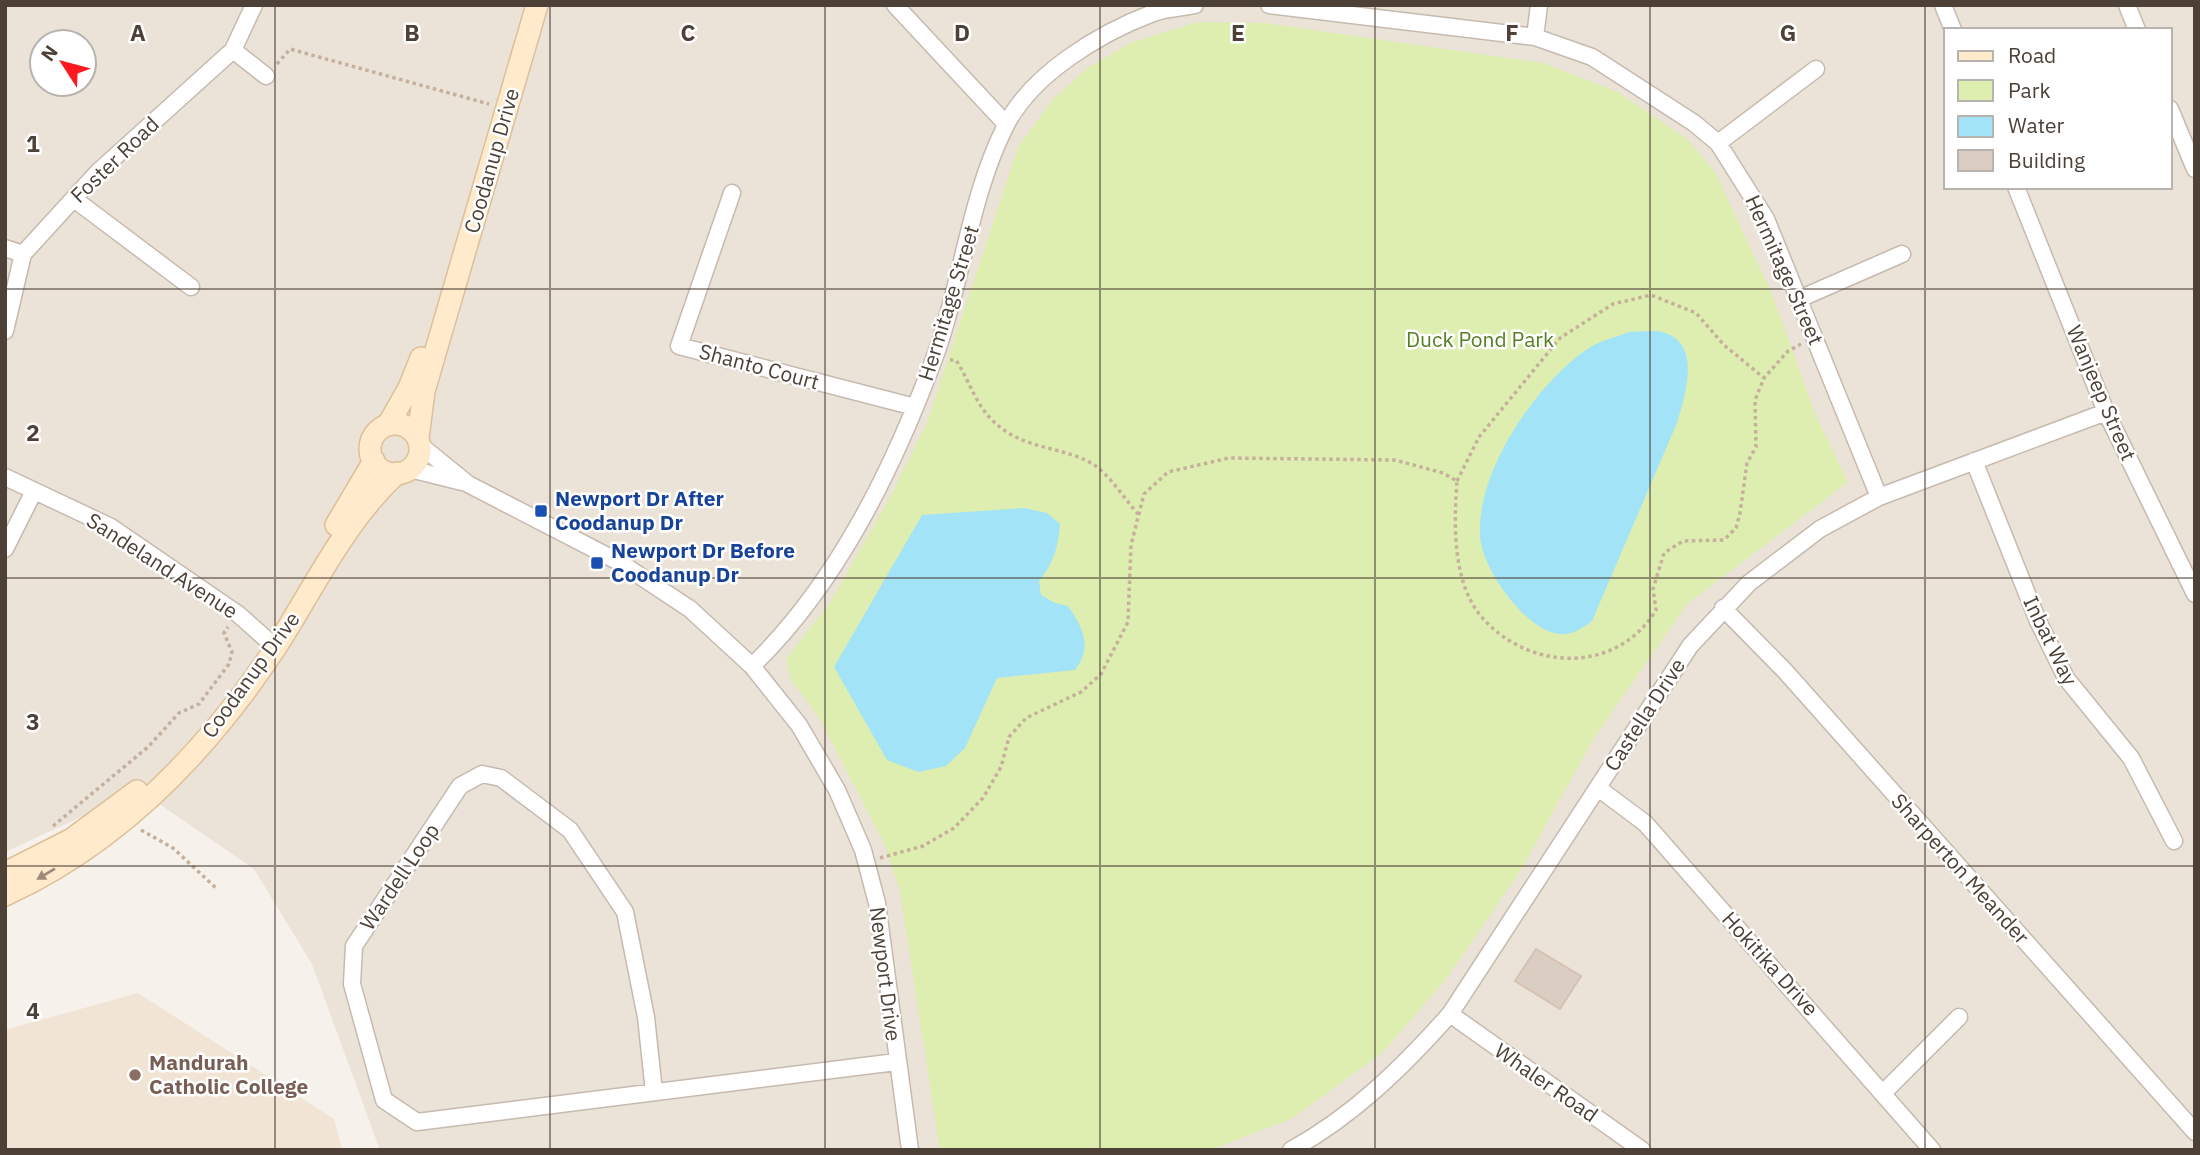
<svg xmlns="http://www.w3.org/2000/svg" width="2200" height="1155" viewBox="0 0 2200 1155" font-family="'IBM Plex Sans',sans-serif">
	<style>
		.residential { fill: #ebe2d8; fill-rule: evenodd }
		.education { fill: #f1e4d4 }
		.green { fill: #ddeeb0 }
		.water { fill: #a3e3f7 }
		.building { fill: #dccdc2; stroke: #d5c1b1; stroke-width: 2 }
		.lines { fill: none; stroke-linecap: round; stroke-linejoin: round }
		.minor-casing { stroke: #c6baaf; stroke-width: 19 }
		.secondary-casing { stroke: #ddc099; stroke-width: 24 }
		.path { stroke: #c6b09c; stroke-width: 3.5; stroke-dasharray: 3.5 3.5; stroke-linecap: butt }
		.minor { stroke: #fff; stroke-width: 16 }
		.secondary { stroke: #ffeacc; stroke-width: 21 }
		.oneway { fill: #9d8c7a }
		.grid { fill: none; stroke: #4c4037; stroke-width: 2; stroke-opacity: 0.55 }
		.transit-dot { fill: #1a4fb4; stroke: #fff; stroke-width: 2.5 }
		.education-dot { fill: #8d6e63; stroke: #fff; stroke-width: 2.5 }
		.labels { text-anchor: middle; stroke-width: 5; stroke-linejoin: round; paint-order: stroke }
		.street-label { font-size: 21px; fill: #4c4037; stroke: #fff }
		.park-label { font-size: 21px; fill: #557f23; stroke: #fff }
		.transit-label { font-size: 21px; font-weight: bold; fill: #164399; stroke: #fff; text-anchor: start }
		.education-label { font-size: 21px; font-weight: bold; fill: #785e54; stroke: #fff; text-anchor: start }
		.grid-label { font-size: 23px; text-anchor: middle; font-weight: bold; fill: #4c4037; stroke: #fff; stroke-width: 5; stroke-linejoin: round; paint-order: stroke }
	</style>
	<rect width="100%" height="100%" fill="#f7f1eb"/>
	<path class="residential" d="M5 5H1935L1946 33V187H2170V30H1953L1943 5H2195V1150H380L312 964 254 869 139 790 5 852ZM42 42H84V84H42Z"/>
	<path class="education" d="M138 993 334 1119 342 1150H5V1030Z"/>
	<path class="green" d="M1198 22 1265 23 1543 63 1618 92 1688 140 1715 172 1772 294 1816 416 1848 482 1687 604 1594 738 1519 873 1446 979 1382 1053 1291 1119 1210 1150H940L900 891 884 843 818 716 791 680 786 659 829 604 886 505 927 423 1018 147 1054 98 1089 67 1130 43Z"/>
	<path class="water" d="M1629 332C1639 332 1653 330 1662 332 1703 343 1685 395 1677 423L1592 621C1580 630 1569 637 1554 633 1522 625 1481 567 1480 535 1477 470 1537 382 1589 348 1601 340 1617 337 1629 332Z
		M1024 508 1047 513 1060 524C1058 547 1054 563 1039 581L1041 595 1055 603 1068 606C1083 628 1093 647 1075 670L997 678 965 748 946 766 918 772 887 760 834 667 922 515Z"/>
	<path class="building" d="M1536 949 1581 976 1560 1009 1515 981Z"/>
	<g class="lines">
		<defs>
			<path id="minor" d="M895 5 1006 124
				M1269 5 1535 37 1592 57 1694 123 1718 143 1766 219 1879 497
				M1943 5 1953 30
				M2127 5 2137 30
				M1535 37 1539 5
				M233 50 266 76
				M2170 109 2195 169
				M1718 143 1816 69
				M2016 187 2106 412 2195 594
				M732 193 679 346 915 407
				M74 199 191 287
				M5 248 23 254
				M1799 299 1902 254
				M5 331 23 254 98 172 233 50 254 5
				M420 445 468 484 619 562 690 609 752 666 799 725 837 790 863 850 877 903 910 1150
				M1974 461 2038 621 2066 678 2131 758 2174 841
				M410 469 462 482
				M5 477 111 527 238 614 275 647
				M5 549 34 491
				M1723 608 1785 671 2195 1132
				M752 666C837 584 893 469 934 359 962 284 969 199 1005 127 1031 74 1100 33 1153 13 1166 8 1181 8 1195 5
				M1598 788 1645 823 1932 1150
				M1450 1014 1642 1150
				M654 1092 646 1017 625 912 570 830 501 778 482 774 460 786 354 946 352 984 384 1100 417 1122 896 1062
				M1884 1092 1959 1017
				M1291 1150C1353 1116 1403 1067 1450 1014L1690 646 1749 583 1820 529 1879 497 2106 412"/>
			<path id="secondary" d="M370 449a25 25 0 1 1 50 0a25 25 0 1 1-50 0Z
				M388 425 409 388 421 358
				M418 438 424 391 537 5
				M336 525 374 461
				M5 873 72 839 137 791
				M5 895C119 843 208 750 276 647 314 588 344 522 397 473"/>
		</defs>
		<use href="#minor" class="minor-casing"/>
		<use href="#secondary" class="secondary-casing"/>
		<path class="path" d="M277 64 290 49 489 104
			M950 360H956C969 380 975 403 992 420 1022 450 1058 445 1091 463 1109 473 1125 500 1139 515
			M1457 481 1479 437 1560 338 1613 304 1651 295 1696 313 1724 345 1764 378
			M53 826 148 747 179 713 199 704 229 664 232 652 224 633 228 627
			M141 830 173 848 216 888
			M880 858 923 846 954 828 983 798 1001 767 1009 737 1026 718 1081 692 1101 674 1128 622 1131 545 1144 494 1168 472 1229 458 1395 460 1443 473 1457 481C1454 522 1452 580 1480 615 1526 671 1616 676 1656 610L1653 589 1664 553 1683 541 1724 540 1736 528 1740 513 1747 463 1756 447 1755 400 1764 378 1788 351 1801 344"/>
		<use href="#minor" class="minor"/>
		<use href="#secondary" class="secondary"/>
	</g>
	<defs><path id="oneway-solid" d="M-6-.8H1V-3.2L6.5 0L1 3.2V.8H-6Z" transform="scale(1.75)"/></defs>
	<use class="oneway" href="#oneway-solid" transform="translate(46 874) rotate(149)"/>
	<path class="grid" d="M275 5V1150M550 5V1150M825 5V1150M1100 5V1150M1375 5V1150M1650 5V1150M1925 5V1150M5 289H2195M5 578H2195M5 866H2195"/>
	<g class="transit-dot">
		<rect x="534" y="504" width="14" height="14" rx="3.5"/>
		<rect x="590" y="556" width="14" height="14" rx="3.5"/>
	</g>
	<circle class="education-dot" cx="135" cy="1075" r="7"/>
	<g class="labels">
		<g class="street-label">
			<text transform="translate(115 160) rotate(-44)" y="7">Foster Road</text>
			<text transform="translate(492 161) rotate(-74)" y="7">Coodanup Drive</text>
			<text transform="translate(1784 270) rotate(66)" y="7">Hermitage Street</text>
			<text transform="translate(949 303) rotate(-73)" y="7">Hermitage Street</text>
			<text transform="translate(759 367) rotate(15)" y="7">Shanto Court</text>
			<text transform="translate(2101 393) rotate(67)" y="7">Wanjeep Street</text>
			<text transform="translate(162 566) rotate(33)" y="7">Sandeland Avenue</text>
			<text transform="translate(2050 641) rotate(64)" y="7">Inbat Way</text>
			<text transform="translate(251 675) rotate(-54)" y="7">Coodanup Drive</text>
			<text transform="translate(1645 715) rotate(-57)" y="7">Castella Drive</text>
			<text transform="translate(1960 869) rotate(48)" y="7">Sharperton Meander</text>
			<text transform="translate(400 877) rotate(-56)" y="7">Wardell Loop</text>
			<text transform="translate(1770 964) rotate(48)" y="7">Hokitika Drive</text>
			<text transform="translate(885 974) rotate(83)" y="7">Newport Drive</text>
			<text transform="translate(1546 1083) rotate(35)" y="7">Whaler Road</text>
		</g>
		<g class="park-label">
			<text x="1480" y="347">Duck Pond Park</text>
		</g>
		<g class="transit-label">
			<text x="555" y="506">Newport Dr After<tspan x="555" dy="24">Coodanup Dr</tspan></text>
			<text x="611" y="558">Newport Dr Before<tspan x="611" dy="24">Coodanup Dr</tspan></text>
		</g>
		<g class="education-label">
			<text x="149" y="1070">Mandurah<tspan x="149" dy="24">Catholic College</tspan></text>
		</g>
	</g>
	<g class="grid-label">
		<text x="138" y="41">A</text>
		<text x="412" y="41">B</text>
		<text x="688" y="41">C</text>
		<text x="962" y="41">D</text>
		<text x="1238" y="41">E</text>
		<text x="1512" y="41">F</text>
		<text x="1788" y="41">G</text>
		<text x="33" y="152">1</text>
		<text x="33" y="441">2</text>
		<text x="33" y="730">3</text>
		<text x="33" y="1019">4</text>
	</g>
	<rect width="2200" height="1155" fill="none" stroke="#4c4037" stroke-width="14"/>
	<rect x="1944" y="28" width="228" height="161" fill="#ffffff" stroke="#b7b3af" stroke-width="2"/>
	<rect x="1958" y="51" width="35" height="10" fill="#ffeacc" stroke="#b7b3af" stroke-width="2"/>
	<text x="2008" y="63" font-size="21" fill="#4c4037">Road</text>
	<rect x="1958" y="80" width="35" height="21" fill="#ddeeb0" stroke="#b7b3af" stroke-width="2"/>
	<text x="2008" y="98" font-size="21" fill="#4c4037">Park</text>
	<rect x="1958" y="116" width="35" height="21" fill="#a3e3f7" stroke="#b7b3af" stroke-width="2"/>
	<text x="2008" y="133" font-size="21" fill="#4c4037">Water</text>
	<rect x="1958" y="150" width="35" height="21" fill="#dccdc2" stroke="#b7b3af" stroke-width="2"/>
	<text x="2008" y="168" font-size="21" fill="#4c4037">Building</text>
	<g transform="translate(63 63) rotate(306)"><circle r="33" fill="#ffffff" stroke="#b7b3af" stroke-width="2"/>
	<path d="M0-5L12 26L0 18L-12 26Z" fill="#ff191e"/>
	<text y="-10" font-size="19" font-weight="bold" text-anchor="middle" fill="#4c4037">N</text>
	</g>
</svg>
